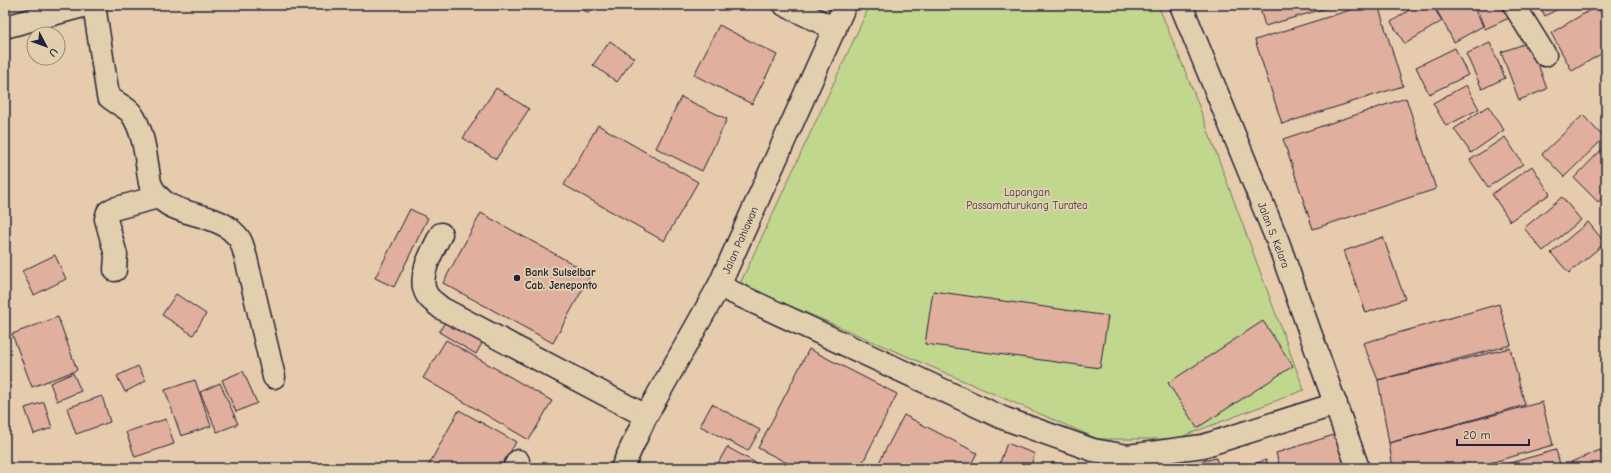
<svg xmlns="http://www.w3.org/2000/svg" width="1611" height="473" viewBox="0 0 1611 473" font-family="'Comic Neue',sans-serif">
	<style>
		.green { fill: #c1d78d; stroke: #727c64 }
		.building { fill: #e1af9e; stroke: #22223b }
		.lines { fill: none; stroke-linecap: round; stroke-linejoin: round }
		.minor-casing { stroke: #22223b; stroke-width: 25 }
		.major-casing { stroke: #22223b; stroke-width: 25 }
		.highway-casing { stroke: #22223b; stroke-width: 25 }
		.minor { stroke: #e2cfad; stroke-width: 22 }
		.major { stroke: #e2cfad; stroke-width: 22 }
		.highway { stroke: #e2cfad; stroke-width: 22 }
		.poi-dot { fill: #22223b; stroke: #e2cfad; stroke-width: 1.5 }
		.labels { text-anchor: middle; stroke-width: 4; stroke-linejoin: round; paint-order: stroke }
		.park-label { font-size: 11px; fill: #3a3d47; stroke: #e2cfad }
		.street-label { font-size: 11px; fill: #22223b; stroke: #e2cfad }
		.poi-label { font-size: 11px; font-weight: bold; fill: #22223b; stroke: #e2cfad; text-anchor: start }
	</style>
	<rect width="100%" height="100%" fill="#e6ccac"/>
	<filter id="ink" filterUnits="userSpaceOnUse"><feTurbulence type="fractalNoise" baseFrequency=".025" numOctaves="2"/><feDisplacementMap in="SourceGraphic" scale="8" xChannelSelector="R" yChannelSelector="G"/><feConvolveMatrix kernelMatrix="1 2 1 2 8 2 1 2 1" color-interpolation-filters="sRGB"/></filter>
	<g filter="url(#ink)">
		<path class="green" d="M870 5H1158L1194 93 1304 390 1176 439H1098L740 284Z"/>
		<path class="building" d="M574 5H593L589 13Z
			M1259 5H1337L1265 26Z
			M1366 5H1378L1403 86 1282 124 1255 40Z
			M1417 5H1432L1442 21 1405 44 1391 22Z
			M1439 5H1472L1483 26 1454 42 1435 7Z
			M1475 5H1504L1509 18 1485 29Z
			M1539 5H1565L1545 16Z
			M1597 6 1606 23V51L1572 71 1551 33Z
			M719 25 777 55 752 104 694 75Z
			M610 41 634 58 617 82 593 65Z
			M1530 42 1547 89 1519 100 1501 52Z
			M1490 43 1505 78 1482 89 1466 54Z
			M1455 48 1468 75 1429 94 1416 67Z
			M1466 85 1479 109 1446 126 1433 103Z
			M496 88 529 109 496 159 463 138Z
			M681 97 727 119 702 171 656 148Z
			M1406 98 1436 189 1313 229 1283 139Z
			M1488 106 1504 130 1471 153 1454 129Z
			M1583 115 1604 138 1564 177 1542 154Z
			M598 125 698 182 664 241 564 185Z
			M1505 137 1523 164 1488 187 1470 160Z
			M1606 145V193L1598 202 1574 178Z
			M1532 166 1550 194 1510 221 1492 194Z
			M1562 197 1581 220 1543 251 1524 228Z
			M410 209 428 218 394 287 375 278Z
			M481 213 591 274 553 343 443 283Z
			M1588 222 1605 243 1569 273 1551 253Z
			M1383 237 1405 299 1366 313 1344 251Z
			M55 255 66 279 34 295 22 271Z
			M933 291 1108 316 1100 368 925 344Z
			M176 294 206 314 193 335 162 315Z
			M1499 304 1511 345 1378 380 1363 343Z
			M449 315 486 336 476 354 439 332Z
			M58 317 77 370 32 387 12 334Z
			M1263 321 1293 366 1197 428 1168 383Z
			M446 340 552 401 529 440 423 378Z
			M1510 348 1525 405 1389 443 1378 380Z
			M809 349 897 394 860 468H797L758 448Z
			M138 366 146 381 125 392 117 376Z
			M243 371 257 403 236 412 222 380Z
			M73 373 81 391 57 401 50 383Z
			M195 380 211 426 181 436 165 390Z
			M220 383 238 424 217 432 200 392Z
			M102 396 110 422 76 434 67 408Z
			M44 402 52 428 34 434 25 408Z
			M1542 402 1553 445 1472 468H1393L1389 443Z
			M712 404 760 430 748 451 700 426Z
			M459 410 516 442 501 468H427Z
			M904 415 977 453 969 468H876Z
			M166 419 174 444 135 457 126 432Z
			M1337 434 1346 466 1341 468H1280L1276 453Z
			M1007 443 1035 454 1030 468H998Z
			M727 447 765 468H718L716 467Z
			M1556 450 1561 468H1492Z
			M1600 450 1606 468H1574L1571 462Z
			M1216 458 1219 468H1172Z
			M1266 460 1269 468H1241Z
			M1052 463 1070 468H1050Z"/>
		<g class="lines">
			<defs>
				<path id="minor" d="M94 5 108 96C115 103 125 106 131 113 145 132 146 161 150 183 164 218 204 209 230 229 233 232 238 236 240 240 243 245 244 252 246 258L274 377
					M785 5 835 29
					M1514 5 1545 55
					M5 27 87 5
					M441 234C433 250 416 278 427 295 430 300 437 304 441 308L646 416
					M115 270 116 255 106 219 108 212 113 209 158 197
					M719 286 1003 418 1093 450 1128 456 1203 446 1336 404
					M514 468 518 461"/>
				<path id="major" d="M1181 5 1278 242 1358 468"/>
				<path id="highway" d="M622 468 646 416 719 286 845 5"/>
			</defs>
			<use href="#minor" class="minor-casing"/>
			<use href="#major" class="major-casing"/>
			<use href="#highway" class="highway-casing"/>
			<use href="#minor" class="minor"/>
			<use href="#major" class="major"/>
			<use href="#highway" class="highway"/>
		</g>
	</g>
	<circle class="poi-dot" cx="517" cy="278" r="4"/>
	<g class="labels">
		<g class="park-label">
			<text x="1027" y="196">Lapangan<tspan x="1027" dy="13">Passamaturukang Turatea</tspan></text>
		</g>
		<g class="street-label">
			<text transform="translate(1274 235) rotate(69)" y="4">Jalan S. Kelara</text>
			<text transform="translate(740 240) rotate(-66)" y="4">Jalan Pahlawan</text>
		</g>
		<g class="poi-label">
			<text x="525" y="276">Bank Sulselbar<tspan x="525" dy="13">Cab. Jeneponto</tspan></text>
		</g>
	</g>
	<rect width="1611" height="473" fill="none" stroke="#e2cfad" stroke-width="20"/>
	<rect x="10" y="10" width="1591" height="453" fill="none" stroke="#22223b" stroke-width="1.5" filter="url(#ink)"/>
	<g transform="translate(46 46) rotate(131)"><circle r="19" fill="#e2cfad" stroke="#958a7f"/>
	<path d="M0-3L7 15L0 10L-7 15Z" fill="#22223b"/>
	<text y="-6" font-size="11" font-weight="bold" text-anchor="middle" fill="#22223b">U</text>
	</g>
	<path d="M1457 439v6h72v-6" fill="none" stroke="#22223b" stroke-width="2"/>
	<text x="1463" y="439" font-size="12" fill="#22223b" stroke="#e2cfad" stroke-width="3" paint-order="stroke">20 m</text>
</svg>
